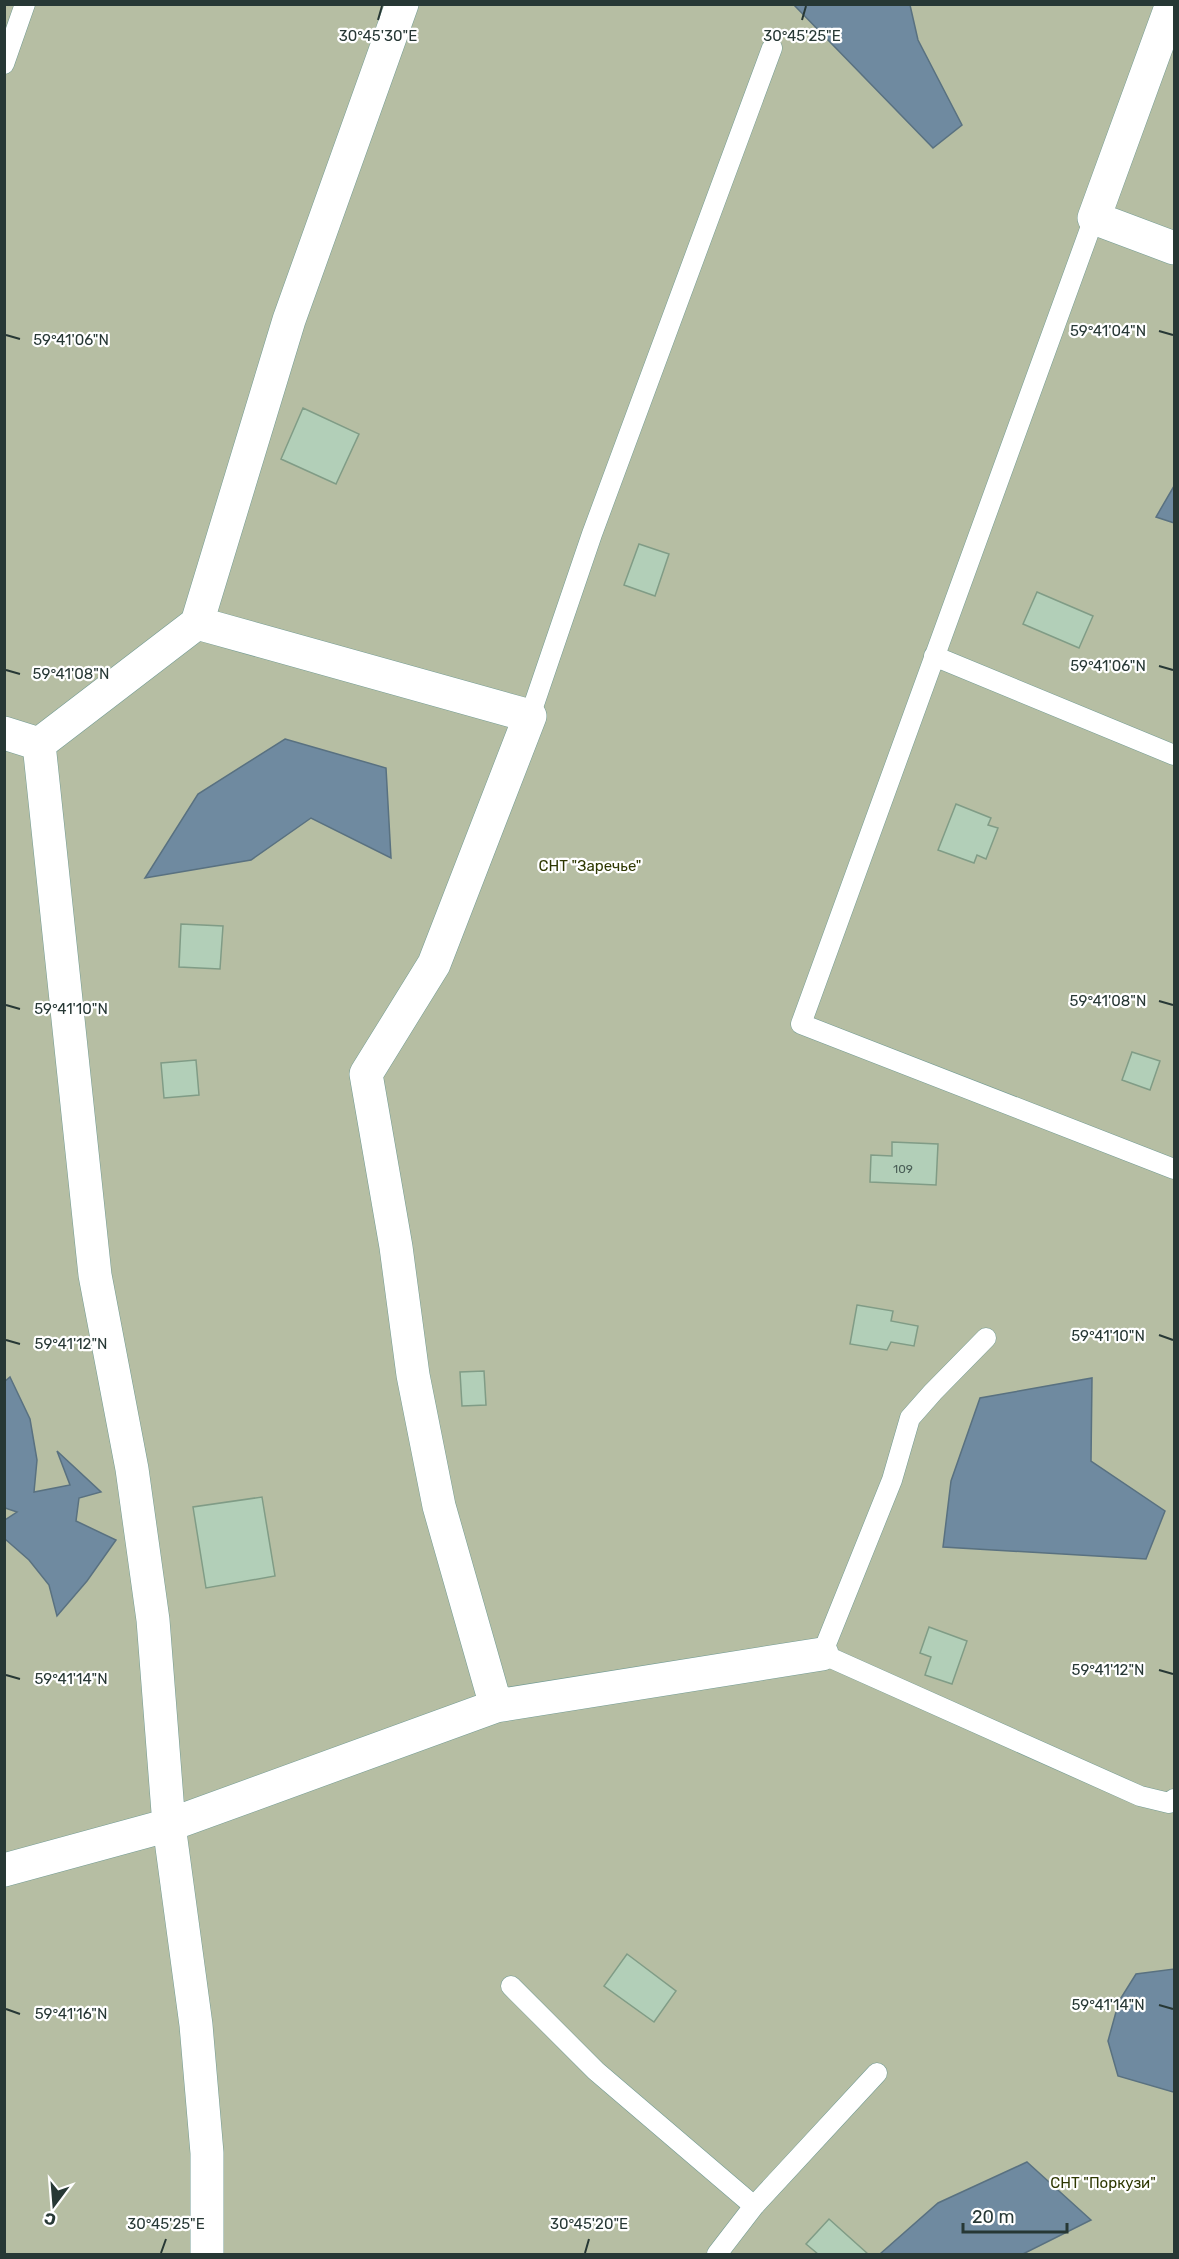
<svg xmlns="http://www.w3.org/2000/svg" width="1179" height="2259" viewBox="0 0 1179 2259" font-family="Rubik,sans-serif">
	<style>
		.green { fill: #b6bea3 }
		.water { fill: #6f8aa0; stroke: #597180; stroke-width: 1.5 }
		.building { fill: #b2cfb8; stroke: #809c86; stroke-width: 1.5 }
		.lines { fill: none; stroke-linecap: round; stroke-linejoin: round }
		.lane-casing { stroke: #739b93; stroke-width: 21 }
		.street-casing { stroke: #739b93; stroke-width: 34 }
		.lane { stroke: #fff; stroke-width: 20 }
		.street { stroke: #fff; stroke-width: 33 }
		.ticks { fill: none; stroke: #273835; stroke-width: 2 }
		.labels { text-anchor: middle; stroke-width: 4.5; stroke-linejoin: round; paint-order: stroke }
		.number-label { font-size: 12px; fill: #4a5e56 }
		.park-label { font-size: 15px; fill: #2e3802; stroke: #fff }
		.ticks-label { font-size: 15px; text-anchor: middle; fill: #273835; stroke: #fff; stroke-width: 4.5; stroke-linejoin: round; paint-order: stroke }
	</style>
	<rect width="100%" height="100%" fill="#c0eae2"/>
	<path class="green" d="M5 5H1174V2254H5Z"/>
	<path class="water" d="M794 5H910L918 40 962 125 933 148Z
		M1174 486V523L1156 517Z
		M285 739 386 768 391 858 311 818 251 860 145 878 198 794Z
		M10 1377 30 1419 37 1460 34 1492 70 1485 57 1451 101 1492 79 1498 76 1521 116 1540 87 1581 57 1616 49 1585 29 1560 5 1539V1520L17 1512 5 1508 4 1382Z
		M1092 1378 1091 1461 1165 1511 1146 1559 943 1547 951 1481 980 1398Z
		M1174 1969V2091L1173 2092 1118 2076 1108 2041 1119 2001 1136 1974Z
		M1027 2162 1091 2220 1023 2254H880L938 2203Z"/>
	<path class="building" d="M303 408 359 434 336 484 281 459Z
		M639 544 669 554 655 596 624 585Z
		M1037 592 1093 616 1079 648 1023 624Z
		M956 804 991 818 988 825 998 828 986 859 977 855 974 863 938 850Z
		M181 924 223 926 220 969 179 967Z
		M1132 1052 1160 1061 1150 1090 1122 1080Z
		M196 1060 199 1095 164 1098 161 1063Z
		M892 1142 938 1144 936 1185 870 1182 871 1155 892 1156Z
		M857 1305 893 1311 891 1321 918 1326 914 1346 891 1342 887 1350 850 1344Z
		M484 1371 486 1405 462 1406 460 1372Z
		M262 1497 275 1576 206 1588 193 1507Z
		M929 1627 967 1641 952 1684 925 1675 931 1657 920 1653Z
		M627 1954 676 1991 654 2022 604 1986Z
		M829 2219 868 2254H818L806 2244Z"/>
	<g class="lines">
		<defs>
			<path id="lane" d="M4 64 25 4
				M1094 218 801 1024 1174 1169
				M934 656 1174 755
				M530 716 592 534 772 48
				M986 1338 933 1392 910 1418 892 1480 822 1654 1140 1796 1169 1803 1174 1799
				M511 1986 596 2071 754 2206
				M717 2254 754 2206 877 2073"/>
			<path id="street" d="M402 4 289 320 197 623 530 716 434 964 366 1074 396 1247 413 1375 439 1506 496 1706
				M1172 4 1094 218 1174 248
				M4 733 39 744 197 623
				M39 744 95 1275 132 1469 153 1620 169 1825 196 2025 207 2153V2254
				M4 1870 169 1825 496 1706 822 1654"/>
		</defs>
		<use href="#lane" class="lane-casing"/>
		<use href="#street" class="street-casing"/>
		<use href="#lane" class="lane"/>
		<use href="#street" class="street"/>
	</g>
	<path class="ticks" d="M378 20 382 6M802 20 806 6M1159 331 1173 335M6 335 20 339M1159 666 1173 670M6 670 20 674M1159 1001 1173 1005M6 1005 20 1009M1159 1335 1173 1340M6 1340 20 1344M1159 1670 1173 1674M6 1675 20 1679M1159 2005 1173 2009M6 2009 20 2014M161 2253 166 2239M585 2253 589 2239"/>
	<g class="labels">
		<g class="number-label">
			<text x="903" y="1173">109</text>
		</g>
		<g class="park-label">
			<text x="590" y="871">СНТ "Заречье"</text>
			<text x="1103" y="2188">СНТ "Поркузи"</text>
		</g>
	</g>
	<g class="ticks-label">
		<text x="378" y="41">30°45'30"E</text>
		<text x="802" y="41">30°45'25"E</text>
		<text x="1108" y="336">59°41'04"N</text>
		<text x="71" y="345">59°41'06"N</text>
		<text x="1108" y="671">59°41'06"N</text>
		<text x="71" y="679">59°41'08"N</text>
		<text x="1108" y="1006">59°41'08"N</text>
		<text x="71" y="1014">59°41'10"N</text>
		<text x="1108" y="1341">59°41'10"N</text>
		<text x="71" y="1349">59°41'12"N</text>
		<text x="1108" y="1675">59°41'12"N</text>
		<text x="71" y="1684">59°41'14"N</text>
		<text x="1108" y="2010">59°41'14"N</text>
		<text x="71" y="2019">59°41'16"N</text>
		<text x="166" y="2229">30°45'25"E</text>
		<text x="589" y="2229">30°45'20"E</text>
	</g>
	<rect width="1179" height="2259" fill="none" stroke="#273835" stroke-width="12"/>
	<g transform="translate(54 2205) rotate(196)" stroke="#ffffff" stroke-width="4.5" paint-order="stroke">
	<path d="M0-4.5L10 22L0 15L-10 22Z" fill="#273835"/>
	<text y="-9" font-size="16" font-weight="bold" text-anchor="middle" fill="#273835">С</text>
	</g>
	<path d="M963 2223v9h104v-9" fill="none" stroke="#273835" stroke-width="3"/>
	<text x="972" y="2223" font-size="18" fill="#273835" stroke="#ffffff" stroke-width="4.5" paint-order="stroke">20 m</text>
</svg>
